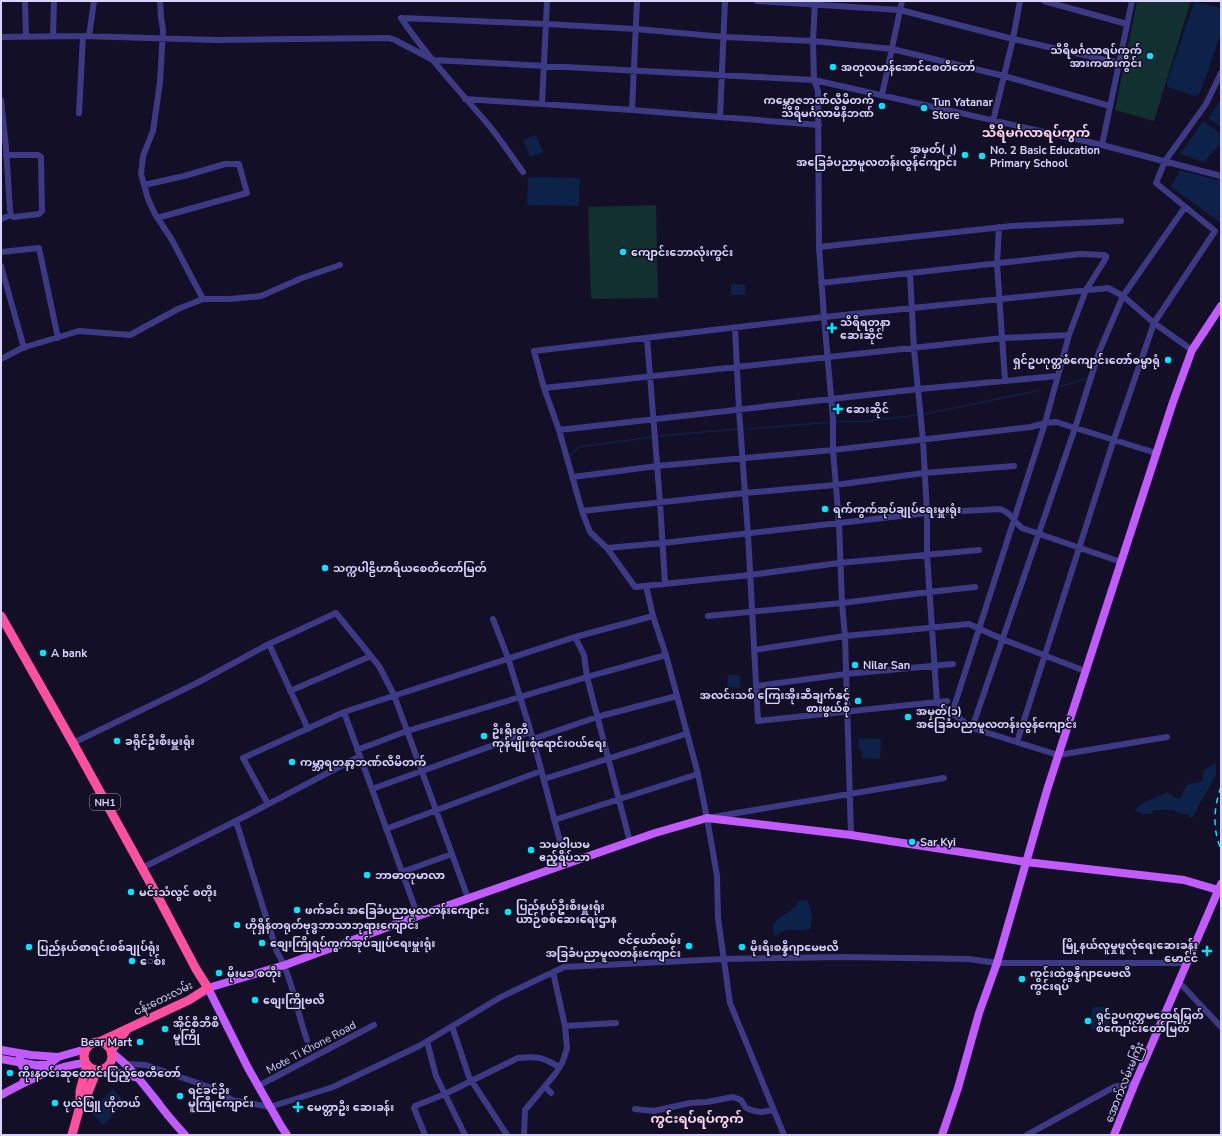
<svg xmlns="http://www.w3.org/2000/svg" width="1222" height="1136" viewBox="0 0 1222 1136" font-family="'Nunito Sans','Noto Sans Myanmar',sans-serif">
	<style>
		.green { fill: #12302f }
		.water { fill: #0c2248 }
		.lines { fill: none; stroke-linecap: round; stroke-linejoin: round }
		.stream { stroke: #0c2248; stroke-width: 1.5 }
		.minor { stroke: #3d3a85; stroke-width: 6 }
		.major { stroke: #c25bff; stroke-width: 8 }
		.highway { stroke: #ff4fa3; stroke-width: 9 }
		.rail { stroke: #00e5ff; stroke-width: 1.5; stroke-dasharray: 6 5; stroke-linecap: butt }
		.poi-dot { fill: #00e5ff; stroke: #130f26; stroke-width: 1.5 }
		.labels { text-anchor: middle; stroke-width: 3; stroke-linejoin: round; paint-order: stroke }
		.shield { fill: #130f26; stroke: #9e99be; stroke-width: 1 }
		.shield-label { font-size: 10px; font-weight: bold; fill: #d9d4ff }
		.poi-label { font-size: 11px; font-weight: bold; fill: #d9d4ff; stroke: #130f26; text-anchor: start }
		.street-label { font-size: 11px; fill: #d9d4ff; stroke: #130f26 }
		.quarter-label { font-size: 13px; font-weight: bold; fill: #ffd6f0; stroke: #130f26 }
	</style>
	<rect width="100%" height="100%" fill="#130f26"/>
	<path class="green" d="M1137 1H1191L1154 121 1115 110Z
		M656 205 658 298 591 299 588 207Z"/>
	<path class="water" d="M1194 2 1218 7 1221 9V33L1200 93 1195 96 1167 87V82Z
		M1221 100V127L1208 118Z
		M1203 121 1221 134V143L1204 162 1180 154Z
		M536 135 543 152 530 157 523 140Z
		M1180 170 1221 181V223L1171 187Z
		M528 177 580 178 579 206 527 205Z
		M731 284 745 285V295H731Z
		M728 675H740V688L727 687Z
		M859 738 881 739 880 759 862 758V750H859Z
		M1216 763V775L1191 819 1188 814H1182L1173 810H1153V814H1143L1134 810 1145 802 1168 792 1175 798H1181L1186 785 1202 781 1204 770Z
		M807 900C811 910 814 919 810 929 801 932 792 928 783 931 780 932 777 935 775 937 768 918 783 918 792 909 795 907 797 904 799 901Z
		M1092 1007H1110L1109 1029H1091Z
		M113 1089 126 1103 103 1125 90 1111Z"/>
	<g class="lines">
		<path class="stream" d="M1061 386 1086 379
			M925 414 1041 390
			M835 422 867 421 918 415
			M746 429 832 422
			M658 436 738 429
			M569 456 579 447 652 437"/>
		<path class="minor" d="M25 1 26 36
			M160 1 161 17 163 30 160 82 153 131 143 156 141 174 148 199 155 214 172 240 203 299
			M757 1 900 10 1013 39 1119 63
			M815 1 813 41 814 80 818 91 819 247 824 317 833 419V450L839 523 842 603 845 636 851 835
			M1044 1 1127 24
			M401 18 546 24 636 29 724 37 813 41 892 49 1004 76 1110 106
			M401 18C426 55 457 88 486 122 500 138 511 156 523 172
			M53 36 54 1
			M89 36 94 1
			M1 37 83 36 215 40 389 38 395 40 433 60 814 80 1102 145 1221 176
			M882 95 902 1
			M465 99 632 110 819 125
			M1 100 6 148 10 210 11 215
			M542 104 547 1
			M632 110 637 1
			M79 113 83 36
			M720 117 725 1
			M993 121 1013 39 1020 1
			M1102 145 1132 1
			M144 185 184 176 225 164H239L247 193 157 218
			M1 219 11 215 14 217 39 214 42 211 41 157 38 155H6
			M999 227 997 264 1005 380
			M819 247 1012 226 1121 221
			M1 252 39 248 58 338
			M1 266 24 348
			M910 274 914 349 923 440 927 513V555L937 702 972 728 1058 755 1167 737
			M821 283 1080 254 1104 255 1106 256V258L1086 290 1069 335 1045 423 952 713
			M735 328 739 410 748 534 758 721 947 701
			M647 338 660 502 665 583
			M1 359 22 348 79 331 130 335 178 309 203 299H230L261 296 302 278 340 265
			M544 388 1003 338 1069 335
			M559 430 919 389 1057 376
			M573 477 657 466 833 450 1031 427 1045 423 1056 422 1156 453
			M582 511 745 493 835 485 924 473 1014 466
			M607 548 663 543 927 513 1000 509C1012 513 1012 520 1022 528L1121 562
			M979 550 839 563 750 575 635 587 607 548 590 532 582 511 559 430 544 388 534 351 824 317 1108 288 1123 296 1154 323 1192 350
			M646 586 653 616 666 655 698 774 707 818 717 876 718 918 730 1003 784 1135
			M708 616 842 603 929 592 975 587
			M493 619 508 658 533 739 566 864
			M575 637 584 655 587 677 630 842
			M269 644 308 729
			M754 650 845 636 969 624 1002 639 1085 671
			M756 686 846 674 953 664
			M290 691 371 656
			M344 712 418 916
			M972 728 1075 428 1099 352 1123 296 1185 207
			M533 739 597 717 677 696
			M1017 742 1114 439 1154 323 1215 231 1156 183 1165 161 1206 104 1221 73
			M73 743 195 684 269 644 336 613 379 666 394 695 468 898
			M357 750 407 731 587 677 666 655
			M544 779 686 734
			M372 789 530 732
			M268 804 243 758 344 712 575 637 653 616
			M713 817 944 778
			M554 820 698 774
			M236 821 277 952C293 979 296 1010 307 1040
			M386 829 541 771
			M142 868 236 821 360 756
			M402 872 452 854
			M1178 981 1221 1027
			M452 1026 469 1077 507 1135
			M565 1026 616 1023
			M427 1041 436 1076 465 1135
			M126 1064 146 1065 218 1090 232 1100 270 1107 333 1087 419 1046 501 997 564 967 723 959 843 957 969 959 997 963H1186
			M258 1086 374 1025
			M545 1086 551 1093
			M635 1109 654 1111 690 1103 707 1102 733 1097 741 1100 746 1108 754 1111 761 1112 774 1110
			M425 1135 414 1108 415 1106 445 1094 518 1058C538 1056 542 1057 559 1067
			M524 1135 525 1110 556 1073 563 1061 567 1048 565 1026 553 972
			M1027 1135 1114 1087 1135 1083"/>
		<path class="major" d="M1 1050 31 1055 58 1057
			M112 1053C131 1067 144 1085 159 1104 167 1115 176 1125 185 1135
			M1 1059 35 1065H48
			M20 1059V1063C25 1069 26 1075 23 1083
			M104 1069 138 1078
			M34 1076 58 1057 86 1049
			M1 1095C27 1081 55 1066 85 1063
			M287 1135 281 1126 248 1068 208 988 285 965 418 916 566 864 655 833 707 818 851 835 1026 862 1184 880 1221 891
			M942 1135 958 1088 979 1013 997 963 1047 790 1173 402 1192 350 1221 306
			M1114 1135 1135 1083 1221 884"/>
		<path class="highway" d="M1 616 73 743 158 897 196 969 208 988 189 1000 99 1042
			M84 1056a14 14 0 1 1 28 0a14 14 0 1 1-28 0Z
			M111 1051 127 1029
			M80 1106 87 1095 97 1070
			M72 1135 80 1106V1091L87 1065"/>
		<path class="rail" d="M1221 787C1214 806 1212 829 1221 849"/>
	</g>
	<g class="poi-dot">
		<circle cx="1150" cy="56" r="4"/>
		<circle cx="833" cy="67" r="4"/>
		<circle cx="882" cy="106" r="4"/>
		<circle cx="924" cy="108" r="4"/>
		<circle cx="965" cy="155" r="4"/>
		<circle cx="982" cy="156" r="4"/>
		<circle cx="623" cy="252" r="4"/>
		<path d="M830 322h4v4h4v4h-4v4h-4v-4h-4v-4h4z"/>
		<circle cx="1168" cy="360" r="4"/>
		<path d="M836 403h4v4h4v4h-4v4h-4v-4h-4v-4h4z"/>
		<circle cx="825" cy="509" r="4"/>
		<circle cx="325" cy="568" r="4"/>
		<circle cx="43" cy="653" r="4"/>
		<circle cx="855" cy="665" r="4"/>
		<circle cx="858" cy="701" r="4"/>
		<circle cx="908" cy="717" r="4"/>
		<circle cx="484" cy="736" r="4"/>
		<circle cx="117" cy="741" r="4"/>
		<circle cx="292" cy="762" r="4"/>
		<circle cx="912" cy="842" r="4"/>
		<circle cx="531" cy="850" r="4"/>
		<circle cx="367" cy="875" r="4"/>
		<circle cx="131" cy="892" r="4"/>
		<circle cx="297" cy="910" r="4"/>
		<circle cx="508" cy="912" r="4"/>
		<circle cx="237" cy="925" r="4"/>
		<circle cx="262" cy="943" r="4"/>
		<circle cx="689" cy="946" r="4"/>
		<circle cx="29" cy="947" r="4"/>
		<circle cx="742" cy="947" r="4"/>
		<path d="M1205 945h4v4h4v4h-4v4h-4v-4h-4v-4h4z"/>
		<circle cx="132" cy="961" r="4"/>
		<circle cx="219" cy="973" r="4"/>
		<circle cx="1022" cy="979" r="4"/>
		<circle cx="255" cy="1000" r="4"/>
		<circle cx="1088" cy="1021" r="4"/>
		<circle cx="165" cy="1029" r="4"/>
		<circle cx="140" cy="1042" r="4"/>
		<circle cx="10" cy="1073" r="4"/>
		<circle cx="180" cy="1096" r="4"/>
		<circle cx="55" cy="1103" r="4"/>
		<path d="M296 1101h4v4h4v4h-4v4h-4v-4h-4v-4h4z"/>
	</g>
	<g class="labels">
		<rect class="shield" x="90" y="794" width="30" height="16" rx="3"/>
		<g class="shield-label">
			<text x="105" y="806">NH1</text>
		</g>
		<g class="poi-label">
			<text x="1142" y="54" text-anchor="end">သီရိမင်္ဂလာရပ်ကွက်<tspan x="1142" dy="13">အားကစားကွင်း</tspan></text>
			<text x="841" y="71">အတုလမာန်အောင်စေတီတော်</text>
			<text x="874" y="104" text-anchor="end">ကမ္ဘောဇဘဏ်လီမိတက်<tspan x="874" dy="13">သီရိမင်္ဂလာမီနီဘဏ်</tspan></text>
			<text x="932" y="106">Tun Yatanar<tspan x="932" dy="13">Store</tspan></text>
			<text x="957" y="153" text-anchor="end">အမှတ်(၂)<tspan x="957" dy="13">အခြေခံပညာမူလတန်းလွန်ကျောင်း</tspan></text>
			<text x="990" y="154">No. 2 Basic Education<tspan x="990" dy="13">Primary School</tspan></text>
			<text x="631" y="256">ကျောင်းဘောလုံးကွင်း</text>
			<text x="840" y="326">သီရိရတနာ<tspan x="840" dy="13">ဆေးဆိုင်</tspan></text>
			<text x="1160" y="364" text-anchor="end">ရှင်ဥပဂုတ္တစံကျောင်းတော်ဓမ္မာရုံ</text>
			<text x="846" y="413">ဆေးဆိုင်</text>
			<text x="833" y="513">ရက်ကွက်အုပ်ချုပ်ရေးမှူးရုံး</text>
			<text x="333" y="572">သက္ကပါဠိဟာရိယစေတီတော်မြတ်</text>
			<text x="51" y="657">A bank</text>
			<text x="863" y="669">Nilar San</text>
			<text x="850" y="699" text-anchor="end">အလင်းသစ် ကြေးအိုးဆီချက်နှင့်<tspan x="850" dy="13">စားဖွယ်စုံ</tspan></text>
			<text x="916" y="715">အမှတ်(၁)<tspan x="916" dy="13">အခြေခံပညာမူလတန်းလွန်ကျောင်း</tspan></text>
			<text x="492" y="734">ဦးရှိုးတီ<tspan x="492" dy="13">ကုန်မျိုးစုံရောင်းဝယ်ရေး</tspan></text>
			<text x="125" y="745">ခရိုင်ဦးစီးမှူးရုံး</text>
			<text x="300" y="766">ကမ္ဘာ့ရတနာ့ဘဏ်လီမိတက်</text>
			<text x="920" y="846">Sar Kyi</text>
			<text x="539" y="848">သမဝါယမ<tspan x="539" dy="13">ဧည့်ရိပ်သာ</tspan></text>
			<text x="375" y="879">ဘာဓာတုမာလာ</text>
			<text x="139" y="896">မင်းသံလွင် စတိုး</text>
			<text x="516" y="910">ပြည်နယ်ဦးစီးမှူးရုံး<tspan x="516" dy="13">ယာဉ်စစ်ဆေးရေးဌာန</tspan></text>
			<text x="305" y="914">ဖက်ခင်း အခြေခံပညာမူလတန်းကျောင်း</text>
			<text x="245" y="929">ဟိုရှိန်တရုတ်ဗုဒ္ဓဘာသာဘုရားကျောင်း</text>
			<text x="681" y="944" text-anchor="end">ဇင်ယော်လမ်း<tspan x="681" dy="13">အခြခံပညာမူလတန်းကျောင်း</tspan></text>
			<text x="270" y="947">စျေးကြိုရပ်ကွက်အုပ်ချုပ်ရေးမှူးရုံး</text>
			<text x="1198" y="949" text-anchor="end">မြို့နယ်လူမှုဖူလုံရေးဆေးခန်း<tspan x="1198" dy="13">မောင်ငံ</tspan></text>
			<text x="37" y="951">ပြည်နယ်စာရင်းစစ်ချုပ်ရုံး</text>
			<text x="750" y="951">မိုးရီးစန္နီဂျာမေဗလီ</text>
			<text x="140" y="965">ေစ်း</text>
			<text x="227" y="977">မိုးမခ စတိုး</text>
			<text x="1030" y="977">ကွင်းထဲစွန္နီဂျာမေဗလီ<tspan x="1030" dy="13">ကွင်းရပ်</tspan></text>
			<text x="263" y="1004">စျေးကြိုဗလီ</text>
			<text x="1096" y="1019">ရှင်ဥပဂုတ္တမထေရ်မြတ်<tspan x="1096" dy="13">စံကျောင်းတော်မြတ်</tspan></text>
			<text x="173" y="1027">အိုင်စီဘီစီ<tspan x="173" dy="13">မူကြို</tspan></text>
			<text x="132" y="1046" text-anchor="end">Bear Mart</text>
			<text x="18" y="1077">ကိုးနဝင်းဆုတောင်းပြည့်စေတီတော်</text>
			<text x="188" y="1094">ရင်ခွင်ဦး<tspan x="188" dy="13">မူကြိုကျောင်း</tspan></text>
			<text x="63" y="1107">ပုလဲဖြူ ဟိုတယ်</text>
			<text x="307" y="1111">မေတ္တာဦး ဆေးခန်း</text>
		</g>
		<g class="street-label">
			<text transform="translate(163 998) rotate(-26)" y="4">ငန်းတေးလမ်း</text>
			<text transform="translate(311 1047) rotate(-28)" y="4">Mote Ti Khone Road</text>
			<text transform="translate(1124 1082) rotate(-68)" y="4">အောက်လမ်းမကြီး</text>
		</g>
		<g class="quarter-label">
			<text x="1036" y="137">သီရိမင်္ဂလာရပ်ကွက်</text>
			<text x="697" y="1123">ကွင်းရပ်ရပ်ကွက်</text>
		</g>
	</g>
	<rect width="1222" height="1136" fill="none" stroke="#d9d4ff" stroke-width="4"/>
</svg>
